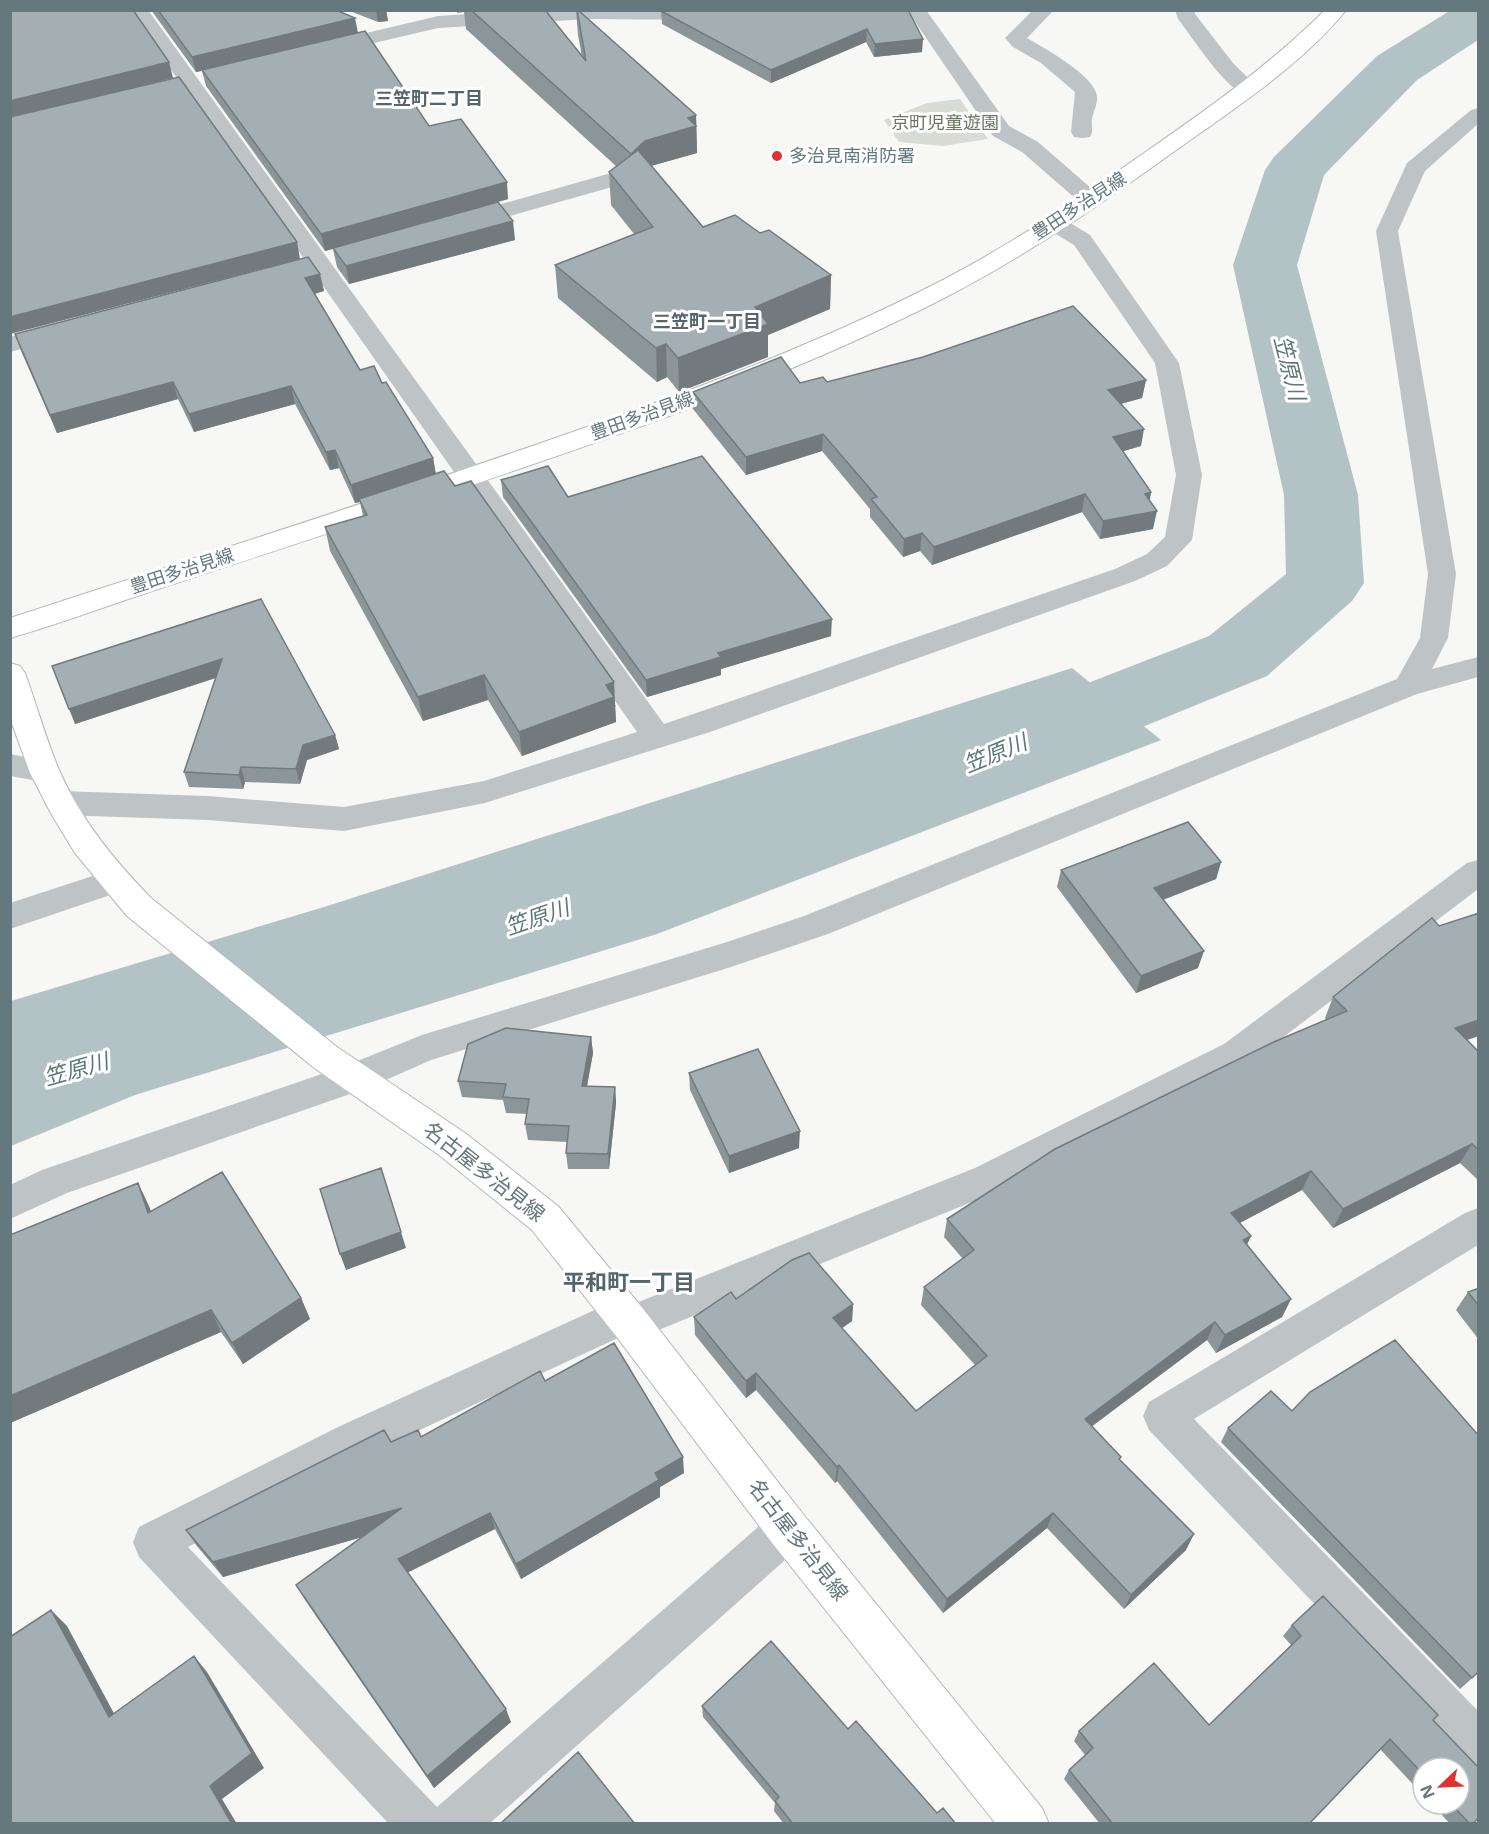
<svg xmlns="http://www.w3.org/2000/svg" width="1489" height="1834" viewBox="0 0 1489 1834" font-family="'Open Sans','Noto Sans JP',sans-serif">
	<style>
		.green { fill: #d8dcd4 }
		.water { fill: #b3c3c5 }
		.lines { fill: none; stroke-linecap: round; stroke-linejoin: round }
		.river { fill: #b3c3c5; fill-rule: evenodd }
		.major-casing { stroke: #b2b8bb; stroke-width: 2 }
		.minor { fill: #bec4c6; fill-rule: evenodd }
		.major { fill: #fff; fill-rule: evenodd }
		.wall { fill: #8c9699 }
		.shaded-wall { fill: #727a7d }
		.building { fill: #a3afb2; stroke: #727a7d; stroke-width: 1.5 }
		.poi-dot { fill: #dc3430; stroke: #fff; stroke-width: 2 }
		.labels { text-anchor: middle; stroke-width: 6; stroke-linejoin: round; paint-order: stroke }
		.far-neighbourhood-label { font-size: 18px; font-weight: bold; fill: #55656a; stroke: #fff }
		.far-park-label { font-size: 18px; fill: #6a7762; stroke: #fff }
		.far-poi-label { font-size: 18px; fill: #64787e; stroke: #fff; text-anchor: start }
		.far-street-label { font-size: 18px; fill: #64787e; stroke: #fff }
		.street-label { font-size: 21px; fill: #64787e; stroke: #fff }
		.water-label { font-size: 22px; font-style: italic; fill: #5e7879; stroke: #fff }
		.neighbourhood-label { font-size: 22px; font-weight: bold; fill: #55656a; stroke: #fff }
	</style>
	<rect width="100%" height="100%" fill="#f7f7f5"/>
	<path class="green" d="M960 99 988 139 943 146 899 142 884 120 927 103Z"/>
	<path class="water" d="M1072 668 1161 740 657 934 135 1095 11 1146V1001L324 907Z"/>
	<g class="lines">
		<path class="river" d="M1451 10H1478V40L1417 80 1324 175 1297 265 1358 495 1364 583 1352 601 1267 676 1030 773 1000 781 970 773 958 751 970 729 1209 636 1286 574 1284 495 1233 265 1265 170 1274 157 1377 56Z"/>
		<defs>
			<path id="major" d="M1325 10H1346C1303 64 1235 108 1179 148 1104 202 1028 255 946 297 771 387 581 448 395 511 312 539 229 566 146 593 101 608 56 625 10 638V618C187 560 365 504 541 443 672 398 805 350 929 287 1005 249 1077 200 1147 151 1209 108 1271 64 1325 10Z
				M10 663 20 666 25 673C37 706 46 740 60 772 81 820 115 861 151 898L337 1047 465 1133 558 1206 644 1310 803 1514 1042 1808 1049 1824H996L773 1544 616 1336 532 1230 439 1155 313 1067 127 916 75 853 53 817 30 773 10 718Z"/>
		</defs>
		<use href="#major" class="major-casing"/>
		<path class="minor" d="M129 10H148L664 724 1115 569 1147 554 1165 537 1176 475 1155 363 1074 245 1046 228 1043 223 1046 218 1054 216 1062 218 1090 235 1179 363 1202 475 1192 540 1167 566 1135 581 710 732 485 803 344 831 208 820 60 815 49 811 44 803 49 795 60 791 208 796 344 807 484 781 637 732Z
			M533 10H771L769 14 762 16 708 20 589 19 438 28 327 54 320 52 317 48 320 44 438 16Z
			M907 10H926L1009 126 1038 142 1099 195 1102 200 1099 205 1091 207 1083 205 1022 152 993 136Z
			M1033 10H1054L1027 38C1044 48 1094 75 1097 96 1098 104 1093 112 1092 119 1091 126 1094 131 1090 137L1082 138 1074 137 1071 132 1075 92 1041 63 1013 47 1005 38Z
			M1175 10H1195V14L1233 63 1257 87 1254 91C1250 93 1245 94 1240 92 1221 82 1192 37 1178 19Z
			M1478 108V124L1425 171 1398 231 1456 574 1448 638 1432 669 1478 657V677L1417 694 828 934 731 967 431 1060 370 1087 67 1193 10 1219V1185L42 1170 345 1066 422 1035 727 942 804 916 1397 679 1420 638 1428 574 1376 231 1407 163 1471 110Z
			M611 173 619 175 622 180 619 185 460 230 452 228 449 223 452 218Z
			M60 324 69 326 72 331 69 336 10 352V337Z
			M10 754 55 763 59 771 55 779 44 782 10 776Z
			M1478 860V889L1248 1064 1001 1190 644 1336 630 1341 620 1337 366 1455 188 1547 437 1807 773 1514 788 1508 803 1514 809 1529 803 1544 489 1824H389L139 1557 133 1542 139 1527 338 1427 610 1303 624 1298 636 1303 975 1168 1224 1044 1467 863Z
			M114 869 125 872 130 881 125 890 10 929V903Z
			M1478 1208V1245L1194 1419 1478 1711V1766L1462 1759 1149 1430 1143 1416 1149 1402 1465 1213Z"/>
		<use href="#major" class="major"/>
	</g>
	<path class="wall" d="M151 10H336L357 33 429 126 508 199 418 225 515 240 349 284 337 267 333 249 325 251 206 86 202 71 196 72Z
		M347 10H386L388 21 378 22Z
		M457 10H545L582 57 578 35 576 10 696 115 697 153 651 166 703 227 760 233 831 275 830 309 768 335V357L679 392 667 377 657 382 558 298 555 265 634 234 611 205 609 172 617 167 466 29 464 12 457 13Z
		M908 10 922 52 874 57 866 42 771 83 662 24 661 11Z
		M320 274 324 291 315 294 360 370 382 383 433 458 436 474 616 706 615 707 616 722 522 756 488 700 423 721 330 551 325 527 363 516 360 502 355 503 339 468 330 470 295 404 194 432 178 399 57 433 21 351 15 334Z
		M1146 380 1142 398 1121 404 1141 446 1123 451 1151 492 1150 500 1153 529 1100 539 1082 512 932 565 920 551 903 557 870 517V509L822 451 746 475 693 409V392L800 383 827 382Z
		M501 480 568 497 831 636 721 669V675L647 697 503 497Z
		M261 599 335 735 339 749 307 760 300 784 245 782 243 789 189 787 184 772 216 678 75 724Z
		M1221 862 1216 879 1163 900 1198 968 1136 993 1057 887 1061 870Z
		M1333 997 1467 1040 1479 1052V1181L1460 1163 1333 1228 1302 1190 1239 1223 1251 1236 1247 1244 1291 1299 1282 1317 1216 1353 1207 1340 1092 1426 1120 1460 1186 1550 1124 1609 1047 1528 943 1613 837 1481 835 1483 756 1390 746 1398 695 1335 694 1317 736 1299 853 1304 852 1321 842 1328 916 1411 975 1365 921 1305 924 1287 963 1259 944 1237 947 1219 1326 1020 1325 1018Z
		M591 1037 593 1053 587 1086 615 1087 616 1103 609 1169H568L566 1153 567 1142 528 1140 525 1124 527 1114 506 1113 503 1100 462 1097 458 1081Z
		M689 1073 799 1148 729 1173 690 1090Z
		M138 1183 151 1212 301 1298 310 1319 243 1364 221 1332 10 1423V1235Z
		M1479 1288V1340L1456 1310 1468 1292Z
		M545 1381 684 1473 660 1487V1497L521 1579 495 1529 407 1573 511 1722 434 1788 305 1600 296 1585 362 1537 223 1577 196 1545 186 1530 391 1442 421 1437Z
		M1228 1428 1479 1672 1460 1689 1221 1442Z
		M1292 1625 1433 1720 1473 1824H1450L1432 1804H1459L1423 1768V1795L1380 1749 1309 1824H1100L1064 1779 1069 1770 1085 1755 1074 1741 1079 1731 1209 1725 1291 1645 1283 1636Z
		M702 1706 848 1729 937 1813 956 1824H784L774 1811 775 1803 703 1717Z"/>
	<path class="shaded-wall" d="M376 10H386L388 21 378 22Z
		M355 18 358 33 196 72 192 57Z
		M867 29 866 42 771 83V70Z
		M923 39 922 52 874 57 875 44Z
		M169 62 173 78 10 118V101Z
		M696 115 697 153 647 167 632 181 631 154 645 141 688 118Z
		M507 182 508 199 325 251 321 234Z
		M513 221 515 240 349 284 346 266Z
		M297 242 300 259 10 334V317Z
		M320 274 324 291 309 295 305 278Z
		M831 275 830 309 768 335V357L679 392 678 358 755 307Z
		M666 344 667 377 657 382 656 348Z
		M1146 380 1142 398 1105 408 1108 390Z
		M173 382 178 399 57 433 50 415Z
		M291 386 295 404 194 432 189 414Z
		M1144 429 1141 446 1110 455 1113 437Z
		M823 434 822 451 746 475V457Z
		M335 450 339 468 330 470 326 452Z
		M433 458 436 476 359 499 360 502 355 503 351 485Z
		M1151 492 1147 510 1145 494Z
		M1085 494 1082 512 932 565 934 547Z
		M1157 511 1153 529 1100 539 1103 521Z
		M922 533 920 551 903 557 904 539Z
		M832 619 831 636 721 669V675L647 697 646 680 718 653Z
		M222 659 227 674 75 724 69 709Z
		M484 675 488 700 423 721 418 697Z
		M614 682 616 722 522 756 519 732 606 685Z
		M335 735 339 749 307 760 300 784 296 769 303 745Z
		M241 767 245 782 243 789 239 775Z
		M1221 862 1216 879 1149 905 1154 888Z
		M1204 951 1198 968 1136 993 1141 976Z
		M1479 1020V1036L1444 1048 1455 1028Z
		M591 1037 593 1053 584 1102 582 1086Z
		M615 1087 616 1103 609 1169 608 1154Z
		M800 1131 799 1148 729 1173V1156Z
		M1472 1144 1460 1163 1333 1228 1343 1209Z
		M1311 1171 1302 1190 1223 1232 1231 1213Z
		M138 1183 149 1206 160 1236 148 1213Z
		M401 1232 406 1248 346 1270 340 1254Z
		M1251 1236 1242 1255 1243 1240Z
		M301 1298 310 1319 243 1364 232 1343Z
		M1291 1299 1282 1317 1216 1353 1225 1335Z
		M853 1304 852 1321 831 1336 833 1318Z
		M211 1310 221 1332 10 1423V1396Z
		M1215 1322 1207 1340 1079 1436 1085 1419Z
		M756 1373V1390L746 1398V1381Z
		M683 1457 684 1473 660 1487V1497L521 1579 516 1564 655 1473Z
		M839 1465 837 1481 835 1483 837 1467Z
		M402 1508 408 1524 223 1577 213 1562Z
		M490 1513 495 1529 404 1574 398 1559Z
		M1053 1513 1047 1528 943 1613 947 1599Z
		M1194 1534 1186 1550 1124 1609 1131 1595Z
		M51 1610 67 1626 124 1732 109 1717Z
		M194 1656 207 1672 264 1768 222 1799 237 1824H232L210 1786Z
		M506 1709 511 1722 434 1788 427 1776Z"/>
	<path class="building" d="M10 10H133L169 62 10 101Z
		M158 10H336L355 18 192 57Z
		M471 10H545L586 61 577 10H578L696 115 688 118 696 126 645 141 631 154Z
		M680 10H908L923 39 875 44 867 29 771 70 661 11Z
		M365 31 429 126 461 119 507 182 321 234 202 70Z
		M179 77 297 242 10 317V117Z
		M638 150 703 227 735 215 760 233 769 230 831 275 755 307 768 324 678 358 666 344 656 348 555 265 653 227 609 172Z
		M498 202 513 221 346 266 333 248Z
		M308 257 320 274 305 278 360 370 374 366 382 383 386 382 433 458 351 485 335 450 326 452 291 386 189 414 173 382 50 415 15 334Z
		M1073 306 1146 380 1108 390 1144 429 1113 437 1151 492 1145 494 1157 511 1103 521 1085 494 934 547 922 533 904 539 871 499 877 497 823 434 746 457 693 392 781 357 800 383 823 377 827 382 923 357Z
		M702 456 832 619 718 653 721 657 646 680 501 480 548 466 568 497Z
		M444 471 455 486 471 481 614 682 606 685 614 697 519 732 484 675 418 697 325 527 367 515 359 499Z
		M261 599 335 735 303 745 296 769 241 767 239 775 184 772 222 659 69 709 52 666Z
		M1188 822 1221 862 1154 888 1204 951 1141 976 1061 870Z
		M1479 913V1020L1455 1028 1479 1052V1150L1472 1144 1343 1209 1311 1171 1231 1213 1251 1236 1243 1240 1291 1299 1225 1335 1215 1322 1085 1419 1121 1457 1119 1459 1194 1534 1131 1595 1053 1513 947 1599 839 1465 837 1467 756 1373 746 1381 694 1317 731 1292 736 1299 792 1260 809 1253 853 1304 833 1318 916 1411 987 1356 924 1287 974 1250 947 1219 1055 1149 1276 1041 1347 1011 1333 997 1432 918 1439 926Z
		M506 1028 591 1037 582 1086 615 1087 608 1154 566 1153 569 1126 525 1124 529 1099 503 1097 506 1084 458 1081 468 1044Z
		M758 1049 800 1131 729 1156 689 1073Z
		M381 1168 401 1232 340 1254 320 1189Z
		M222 1172 301 1298 232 1343 211 1310 10 1396V1235L138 1183 148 1213Z
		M1479 1288V1306L1468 1292Z
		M1395 1340 1479 1436V1671L1472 1678 1228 1428 1271 1391 1292 1411 1310 1392Z
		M614 1343 683 1457 655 1473 659 1480 516 1564 490 1513 398 1559 506 1709 427 1776 296 1585 402 1508 213 1562 186 1530 384 1430 391 1442 418 1430 421 1437 540 1371 545 1381Z
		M1323 1596 1438 1715 1433 1720 1479 1768V1817L1473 1824H1470L1451 1804H1459V1768H1423V1774L1390 1739 1309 1824H1113L1069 1770 1093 1748 1079 1731 1154 1663 1209 1725 1301 1636 1292 1625Z
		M51 1610 109 1717 194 1656 252 1753 210 1786 232 1824H10V1637Z
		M771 1641 848 1729 856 1721 937 1813 943 1808 956 1824H793L775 1801 779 1797 702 1706Z
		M578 1752 635 1824H500Z"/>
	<circle class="poi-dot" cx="777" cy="156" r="6"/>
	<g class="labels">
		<g class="far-neighbourhood-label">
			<text x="429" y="105">三笠町二丁目</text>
			<text x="707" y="328">三笠町一丁目</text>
		</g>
		<g class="far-park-label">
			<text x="945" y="129">京町児童遊園</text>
		</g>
		<g class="far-poi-label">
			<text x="789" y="162">多治見南消防署</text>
		</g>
		<g class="far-street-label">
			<text transform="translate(1079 206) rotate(-33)" y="6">豊田多治見線</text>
			<text transform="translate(642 416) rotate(-20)" y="6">豊田多治見線</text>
			<text transform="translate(182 571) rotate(-18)" y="6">豊田多治見線</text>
		</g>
		<g class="street-label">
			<text transform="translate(484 1172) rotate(38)" y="7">名古屋多治見線</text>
			<text transform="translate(798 1540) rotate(52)" y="7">名古屋多治見線</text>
		</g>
		<g class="water-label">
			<text transform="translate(1290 368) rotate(76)" y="8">笠原川</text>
			<text transform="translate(995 753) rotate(-22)" y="8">笠原川</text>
			<text transform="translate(537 917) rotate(-19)" y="8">笠原川</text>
			<text transform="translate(76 1069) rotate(-16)" y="8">笠原川</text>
		</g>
		<g class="neighbourhood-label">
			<text x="629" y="1290">平和町一丁目</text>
		</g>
	</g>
	<rect width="1489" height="1834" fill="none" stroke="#64787e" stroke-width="24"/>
	<g transform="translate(1441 1786) rotate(247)"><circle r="28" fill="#ffffff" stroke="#c1c9cb" stroke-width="1.5"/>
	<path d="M0-4.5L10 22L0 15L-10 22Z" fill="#dc3430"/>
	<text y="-9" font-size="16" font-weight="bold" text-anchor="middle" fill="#64787e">N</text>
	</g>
</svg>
